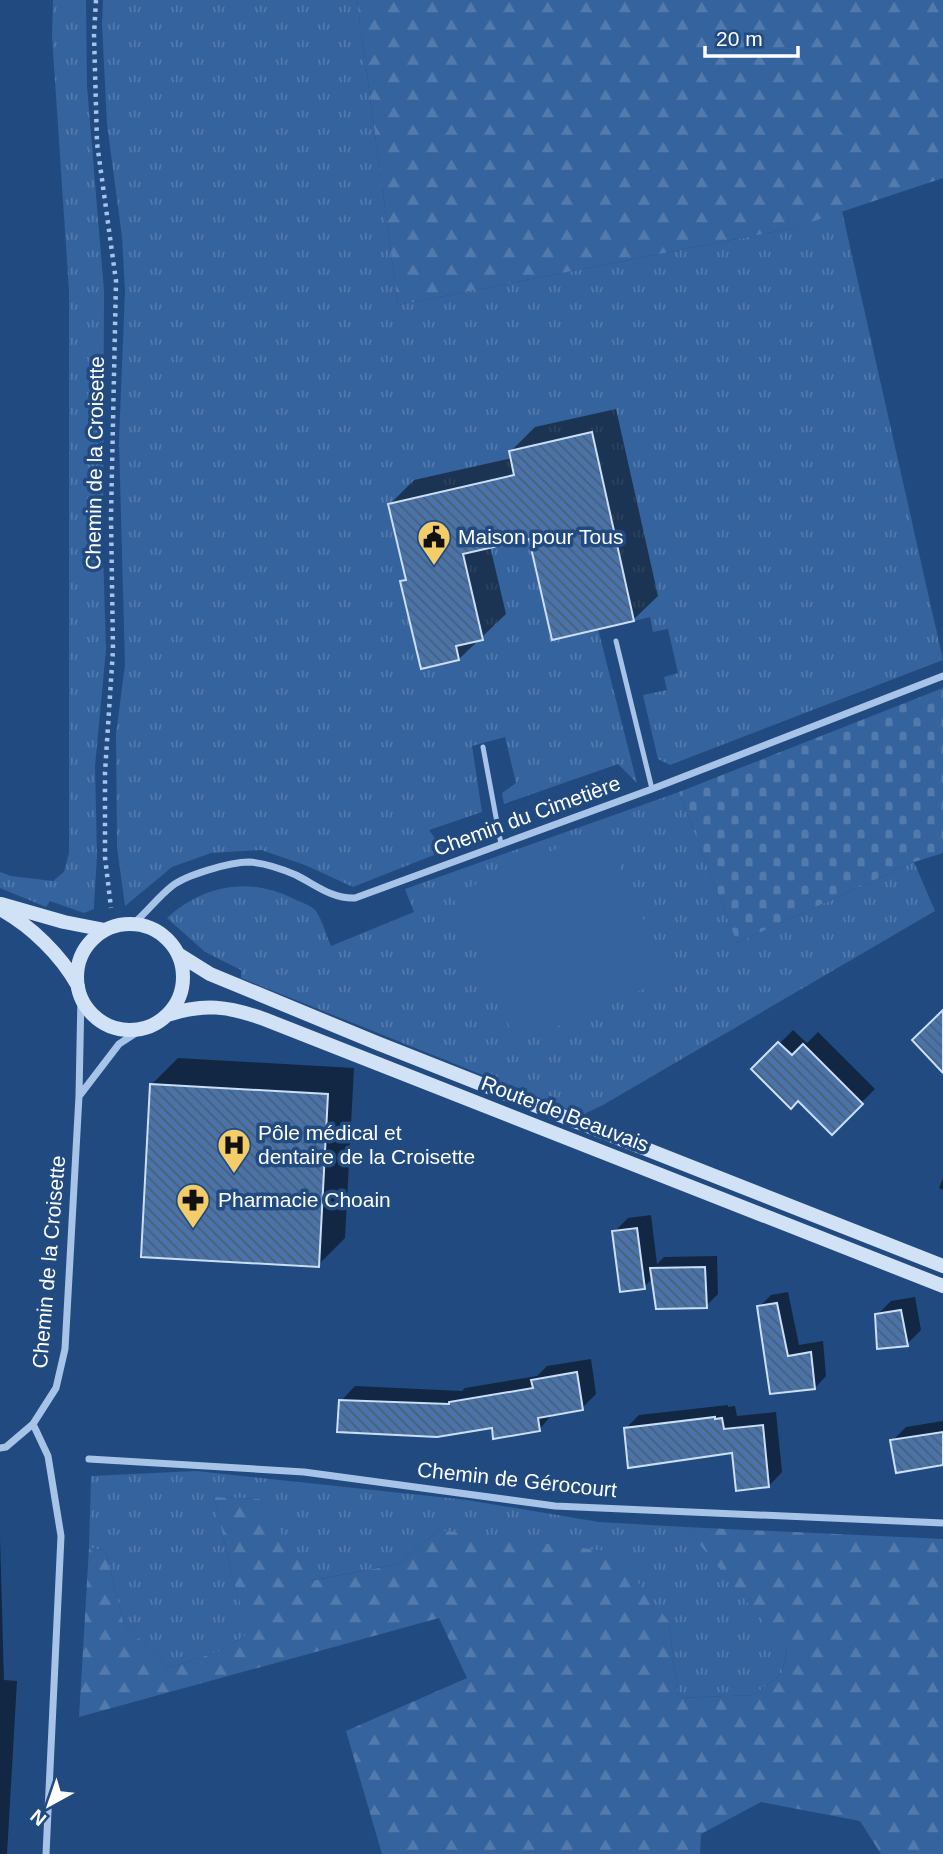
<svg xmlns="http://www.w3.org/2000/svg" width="943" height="1854" viewBox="0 0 943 1854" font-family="Arial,sans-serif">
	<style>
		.grass { fill: url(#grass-tufts); fill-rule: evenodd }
		.forest { fill: url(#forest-firs) }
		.cemetery { fill: url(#cemetery-stones) }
		.park { fill: #35639e }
		.shadow { fill: #0007 }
		.building { fill: url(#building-back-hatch); stroke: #cadef6; stroke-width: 2 }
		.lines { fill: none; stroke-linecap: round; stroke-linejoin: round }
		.path { stroke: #a7c3e7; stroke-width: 4.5; stroke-dasharray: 3.5 5; stroke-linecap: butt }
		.service { stroke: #a7c3e7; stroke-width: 5 }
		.minor { stroke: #a7c3e7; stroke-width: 7 }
		.secondary { stroke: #d1e1f6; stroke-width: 14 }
		.labels { text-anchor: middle; stroke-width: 7; stroke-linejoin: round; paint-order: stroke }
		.street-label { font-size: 21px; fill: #fff; stroke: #214a80 }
		.poi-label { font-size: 21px; fill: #fff; stroke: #214a80; text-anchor: start }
	</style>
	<defs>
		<pattern id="grass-tufts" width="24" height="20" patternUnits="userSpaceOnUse" patternTransform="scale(1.75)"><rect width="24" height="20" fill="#35639e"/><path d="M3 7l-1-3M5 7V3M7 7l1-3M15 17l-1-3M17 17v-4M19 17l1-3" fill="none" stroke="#537aad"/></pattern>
		<pattern id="forest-firs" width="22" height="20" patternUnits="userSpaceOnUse" patternTransform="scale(1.75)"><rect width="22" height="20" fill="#35639e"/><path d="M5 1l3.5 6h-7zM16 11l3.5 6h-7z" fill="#537aad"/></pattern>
		<pattern id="cemetery-stones" width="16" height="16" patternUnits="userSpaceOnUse" patternTransform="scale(1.75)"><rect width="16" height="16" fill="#35639e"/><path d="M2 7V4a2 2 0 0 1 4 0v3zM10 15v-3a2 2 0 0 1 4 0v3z" fill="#537aad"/></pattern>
		<pattern id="building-back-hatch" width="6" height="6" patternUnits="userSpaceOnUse" patternTransform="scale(1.75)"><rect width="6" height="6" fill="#4a73a9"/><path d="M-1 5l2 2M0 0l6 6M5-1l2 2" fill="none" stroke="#4b5e76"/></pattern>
	</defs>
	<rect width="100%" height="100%" fill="#214a80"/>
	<path class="grass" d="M53 0H86L87 86 104 291 103 550 106 650 95 766 97 856 94 905V909L84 913 50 901 46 907 0 888V872L11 876 53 881 64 872 69 853V291L52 36Z
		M103 0H357L398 305 793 228 842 211 943 660 670 765 658 759 643 695 667 690 664 677 678 673 668 629 653 632 650 617 634 621 592 432 509 450 552 639 598 629 637 783 618 764 504 804 502 793 516 783 505 737 472 746 482 812 429 830 444 851 353 887 305 865 261 850 211 853 172 867 125 906 117 847 116 734 125 665 119 441 125 290 122 237 107 124 102 24ZM473 484 488 548 463 554 483 640 456 646 459 660 421 669 400 582 406 580 388 504Z
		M679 792 737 943 914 862 935 911 603 1105 582 1115 241 978V970L205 952 167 918C202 886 248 876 292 898 300 902 311 905 316 911 323 922 326 935 331 946L414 912 405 889Z
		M196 1471 467 1500 599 1522 685 1527 787 1649 782 1673 754 1695 678 1698 669 1622 438 1530 399 1564 309 1581 260 1499 214 1497 232 1575 250 1633 220 1651 168 1668 123 1622 105 1550 89 1548 91 1476Z"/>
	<path class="forest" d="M357 0H943V178L793 228 398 305Z
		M214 1497 260 1499 310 1581 399 1564 438 1530 614 1552 669 1622 678 1698 754 1695 782 1673 787 1650 685 1527 943 1539V1854H881L860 1821 761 1802 701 1834 700 1854H382L346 1731 467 1678 439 1618 79 1717 89 1548 105 1550 123 1622 168 1668 220 1651 249 1633 232 1575Z"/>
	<path class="cemetery" d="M943 688V853L914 862 737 943 679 792Z"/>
	<path class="park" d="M603 828 669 978 517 1044 452 895Z"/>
	<path class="shadow" d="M616 409 658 596 633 620 530 537 490 546 506 614 459 659 402 582 407 577 390 504 414 480 512 458 511 451 535 427Z
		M793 1030 807 1043 818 1032 875 1089 832 1132 798 1099 754 1069Z
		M178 1058 354 1068 345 1238 318 1265 151 1085Z
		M943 1178V1190L939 1188Z
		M651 1215 657 1264 664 1257 717 1256 718 1294 706 1306 653 1278 644 1287 614 1232 628 1218Z
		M788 1292 799 1345 823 1341 826 1376 815 1388 772 1392 759 1307 771 1295Z
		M915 1297 921 1330 907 1344 877 1315 891 1301Z
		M591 1359 596 1394 582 1408 553 1413 539 1430 493 1426 341 1401 355 1386 462 1391 465 1388 537 1376 547 1366Z
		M728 1405V1407L735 1406 737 1416 776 1412 782 1472 769 1486 733 1451 626 1428 639 1415Z
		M943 1421V1464L892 1441 906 1427Z
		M0 1538 4 1680 17 1681 7 1854H0Z"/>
	<path class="building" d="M592 432 634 621 552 640 529 539 463 554 483 640 456 646 459 660 421 669 400 581 406 580 388 504 514 475 509 451Z
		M943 1010V1073L912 1040Z
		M778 1042 792 1055 803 1044 863 1104 832 1135 798 1101 791 1109 751 1069Z
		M150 1084 328 1094 319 1267 141 1257Z
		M637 1228 645 1289 620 1292 612 1231Z
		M705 1267 707 1308 656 1309 650 1268Z
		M777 1303 788 1356 811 1352 815 1389 770 1394 757 1306Z
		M901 1310 908 1346 877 1349 875 1314Z
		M577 1372 583 1410 538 1418 540 1431 493 1439 492 1428 437 1437 337 1432 339 1400 449 1404V1402L533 1388 531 1380Z
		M715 1417V1419L722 1418 724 1429 763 1425 769 1487 736 1491 732 1453 628 1468 624 1428Z
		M943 1432V1465L896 1473 890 1440Z"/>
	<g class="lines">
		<path class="path" d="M96 0 94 35 97 143 116 281 111 517 113 650 105 772V857L111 908"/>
		<path class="service" d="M616 641 652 789
			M483 747 501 844"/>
		<path class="minor" d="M133 924C147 912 158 897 172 886 186 875 230 862 249 862 264 863 282 869 296 875 316 885 332 899 355 898L652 789 943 676
			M80 1095 119 1044 142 1029
			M33 1424 48 1456 61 1536 46 1854
			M0 1448 6 1447 33 1424 56 1388 65 1349 79 1096 81 995
			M89 1459 304 1472 555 1506 943 1523"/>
		<path class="secondary" d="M1 904 64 922 105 930
			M0 909C31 926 61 955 78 986
			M77 977a53 53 0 1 1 106 0a53 53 0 1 1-106 0Z
			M178 954 210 974 377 1043 943 1266
			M167 1015C204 1003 228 1006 264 1019L943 1286"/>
	</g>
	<defs>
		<symbol id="civic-pin" viewBox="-11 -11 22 30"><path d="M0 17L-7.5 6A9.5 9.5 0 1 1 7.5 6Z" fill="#f4cc68" stroke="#214a80"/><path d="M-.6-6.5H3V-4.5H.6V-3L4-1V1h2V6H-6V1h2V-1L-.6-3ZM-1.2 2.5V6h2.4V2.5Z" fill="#111"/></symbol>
		<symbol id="hospital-pin" viewBox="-11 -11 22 30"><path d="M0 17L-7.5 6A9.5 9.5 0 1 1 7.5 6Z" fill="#f4cc68" stroke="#214a80"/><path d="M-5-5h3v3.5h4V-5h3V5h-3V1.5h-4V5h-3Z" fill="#111"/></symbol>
		<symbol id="pharmacy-pin" viewBox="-11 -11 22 30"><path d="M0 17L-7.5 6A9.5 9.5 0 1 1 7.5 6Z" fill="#f4cc68" stroke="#214a80"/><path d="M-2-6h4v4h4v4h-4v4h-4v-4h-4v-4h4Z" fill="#111"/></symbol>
	</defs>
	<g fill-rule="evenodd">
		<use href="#civic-pin" x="415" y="518" width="38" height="52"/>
		<use href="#hospital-pin" x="215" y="1126" width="38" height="52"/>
		<use href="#pharmacy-pin" x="174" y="1181" width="38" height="52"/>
	</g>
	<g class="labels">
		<g class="street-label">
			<text transform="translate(95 463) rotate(-89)" y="7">Chemin de la Croisette</text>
			<text transform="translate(527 816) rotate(-20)" y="7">Chemin du Cimetière</text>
			<text transform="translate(565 1114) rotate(21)" y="7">Route de Beauvais</text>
			<text transform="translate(49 1262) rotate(-85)" y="7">Chemin de la Croisette</text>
			<text transform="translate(517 1480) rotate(6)" y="7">Chemin de Gérocourt</text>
		</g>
		<g class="poi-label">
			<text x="458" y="544">Maison pour Tous</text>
			<text x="258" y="1140">Pôle médical et<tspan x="258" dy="24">dentaire de la Croisette</tspan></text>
			<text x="218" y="1207">Pharmacie Choain</text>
		</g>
	</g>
	<g transform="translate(49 1805) rotate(220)" stroke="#214a80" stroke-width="5" paint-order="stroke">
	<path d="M0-5L12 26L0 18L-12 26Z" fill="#ffffff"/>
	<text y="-10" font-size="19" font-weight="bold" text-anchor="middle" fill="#ffffff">N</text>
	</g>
	<path d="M705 46v10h93v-10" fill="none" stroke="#ffffff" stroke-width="3.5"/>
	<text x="716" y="46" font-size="21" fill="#ffffff" stroke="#214a80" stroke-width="5" paint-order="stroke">20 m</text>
</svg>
